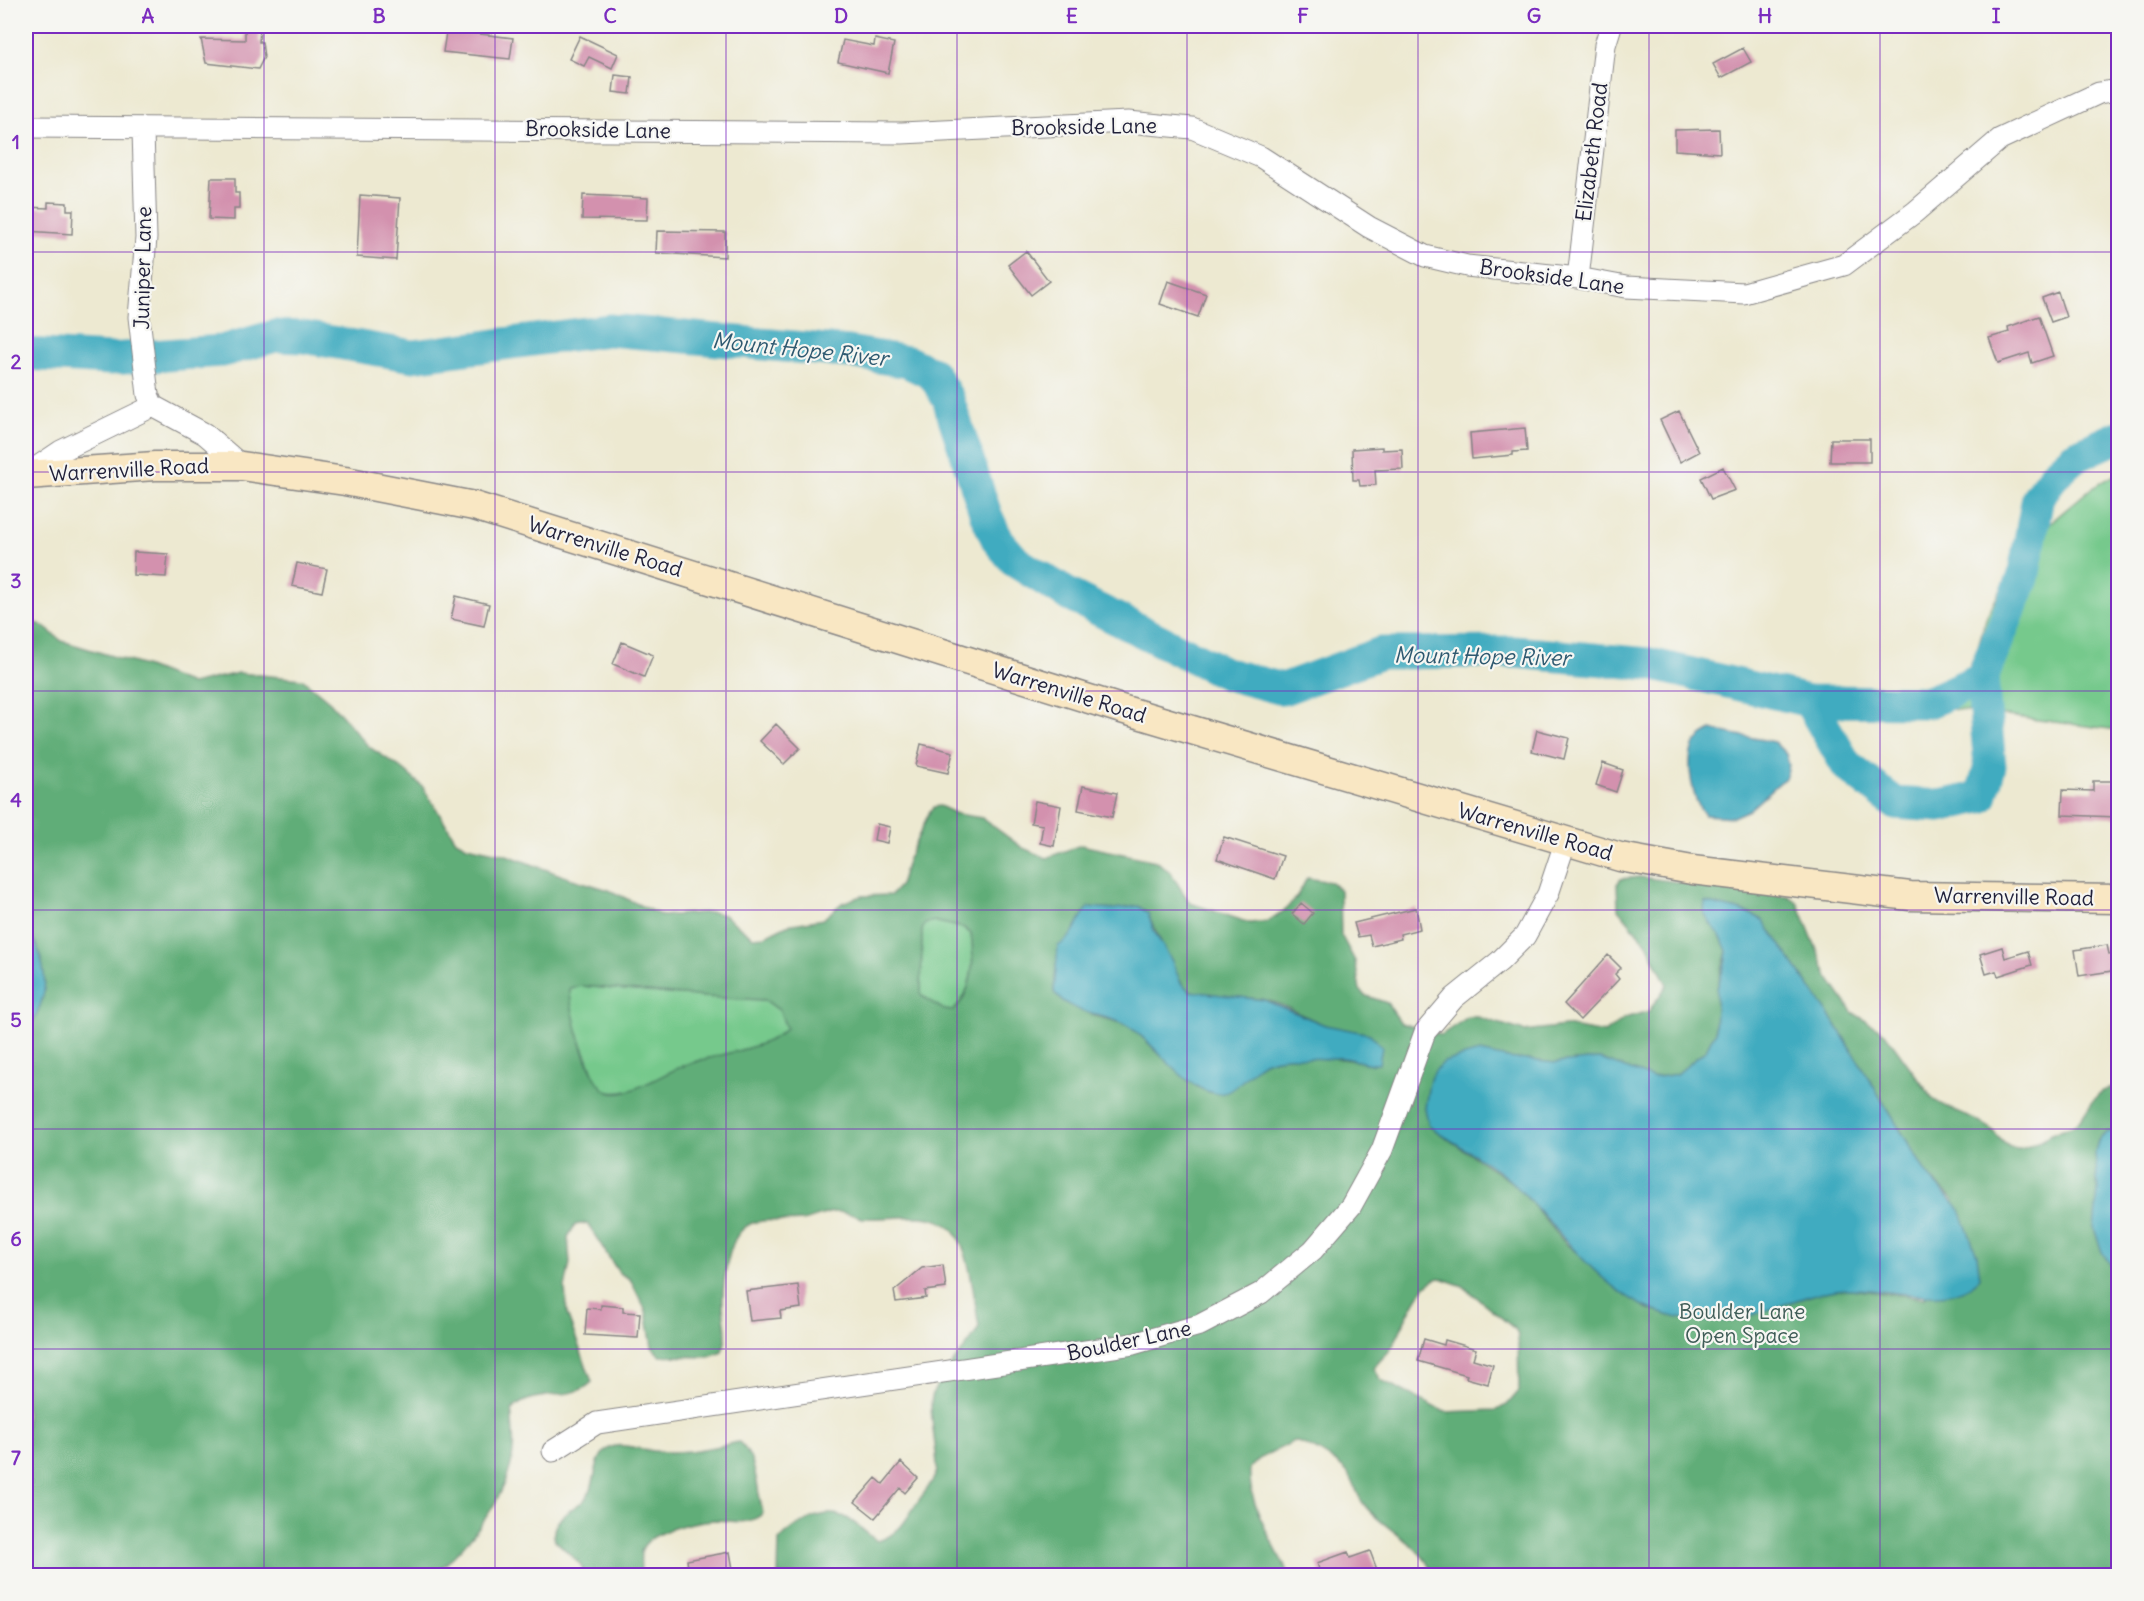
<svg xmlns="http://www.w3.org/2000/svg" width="2144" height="1601" viewBox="0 0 2144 1601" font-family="Delius,sans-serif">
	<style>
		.green { fill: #76c98c; stroke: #4c7664; stroke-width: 1.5 }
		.forest { fill: #60ad78; stroke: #41685a; stroke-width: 1.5; fill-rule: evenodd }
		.water { fill: #40abc0; stroke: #31667e; stroke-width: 1.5 }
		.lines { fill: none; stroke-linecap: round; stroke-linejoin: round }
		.river { stroke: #40abc0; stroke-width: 33 }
		.building { fill: #d391ae }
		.minor-casing { stroke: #888686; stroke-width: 23 }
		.secondary-casing { stroke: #888686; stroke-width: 31 }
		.minor { stroke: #fff; stroke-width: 21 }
		.secondary { stroke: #f9e7c3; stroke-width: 28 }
		.grid { fill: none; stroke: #7b2cbf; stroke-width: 1.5; stroke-opacity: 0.55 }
		.labels { text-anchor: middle; stroke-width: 4.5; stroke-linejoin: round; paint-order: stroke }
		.street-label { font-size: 21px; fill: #22223b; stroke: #f6f6f2 }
		.park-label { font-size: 21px; fill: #3f5c57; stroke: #f6f6f2 }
		.water-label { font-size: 22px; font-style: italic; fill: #2e5970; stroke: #f6f6f2 }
		.neatline { fill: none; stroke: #7b2cbf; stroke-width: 2 }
		.grid-label { font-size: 20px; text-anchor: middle; font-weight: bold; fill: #7b2cbf }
	</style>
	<rect width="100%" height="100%" fill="#f6f6f2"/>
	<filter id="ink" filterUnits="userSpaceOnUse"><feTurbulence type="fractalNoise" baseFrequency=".0167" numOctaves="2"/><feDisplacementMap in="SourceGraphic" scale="12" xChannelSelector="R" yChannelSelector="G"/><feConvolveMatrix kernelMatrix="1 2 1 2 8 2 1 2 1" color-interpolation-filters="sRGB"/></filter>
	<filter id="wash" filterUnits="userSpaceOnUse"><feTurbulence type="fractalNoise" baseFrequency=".008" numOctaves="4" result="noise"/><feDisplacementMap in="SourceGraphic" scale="24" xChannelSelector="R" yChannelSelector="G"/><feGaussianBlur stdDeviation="1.35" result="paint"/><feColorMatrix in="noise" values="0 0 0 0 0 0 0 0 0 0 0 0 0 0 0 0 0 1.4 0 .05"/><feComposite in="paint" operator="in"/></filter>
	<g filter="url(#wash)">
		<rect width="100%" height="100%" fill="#ede9d1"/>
		<path class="green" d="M2118 473V730L1950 709 1977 650 1987 615 2020 555 2042 530 2090 489Z
			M933 921 964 928 971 934C975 959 973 993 953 1011L944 1010 921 995 922 930 924 924Z
			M582 986 704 997 765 1000 780 1011 786 1028C771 1048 717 1056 693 1062 671 1068 621 1107 600 1087 594 1080 590 1063 586 1054 577 1032 568 1012 570 988Z"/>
		<path class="forest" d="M26 622 40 624 62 641 145 666 191 684 238 673 302 679 330 702 369 747 400 767 422 786 456 840 467 846 504 854 569 878 609 890 662 916 712 912 724 915 753 937 765 936 787 925 823 919 842 903 861 896 891 895 900 885 907 861 930 811 934 807 940 806 957 814 982 818 1023 848 1046 858 1081 845 1156 861 1170 872 1190 903 1250 923 1268 921 1284 911 1297 897 1307 878 1331 882 1340 890 1341 935 1355 961 1360 990 1364 995 1387 1003 1401 1023 1441 1035 1468 1017H1478L1524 1031 1565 1026 1605 1033 1625 1018 1649 1011 1667 985 1647 944 1618 909 1617 884 1621 879 1639 877 1788 896 1798 903 1828 977 1852 1012 1885 1033 1933 1099C1950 1111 1969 1116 1987 1126 1997 1133 2003 1147 2016 1149 2026 1151 2051 1133 2062 1129 2068 1127 2075 1126 2079 1121 2093 1105 2093 1089 2118 1087V1132H2107L2098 1140 2095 1153 2098 1191 2094 1228 2102 1252 2118 1276V1575H1432C1426 1546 1380 1528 1363 1503 1355 1493 1355 1480 1346 1471 1332 1458 1312 1446 1294 1441L1259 1459 1250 1468C1247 1505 1274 1543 1289 1575H778L779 1541C794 1524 824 1506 847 1518 857 1524 867 1534 877 1541 898 1536 906 1520 917 1503 924 1492 932 1485 937 1471 938 1452 928 1412 932 1397 940 1370 967 1352 979 1327 974 1301 971 1252 954 1231 934 1207 890 1221 863 1218 855 1216 845 1211 836 1212 825 1212 813 1220 801 1221 780 1224 758 1213 741 1231 728 1244 722 1286 723 1305 724 1323 730 1336 721 1353L709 1357 660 1356 652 1347 646 1311 630 1279 619 1273 587 1223 575 1225 568 1237 570 1263 565 1288 567 1314 592 1382C571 1403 534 1387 512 1410 511 1424 515 1438 513 1452 509 1496 467 1548 433 1575H26V1034C32 1024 40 1008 43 996 48 978 39 941 26 929ZM1705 902C1725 908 1745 909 1763 920L1833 1020 1927 1174 1954 1200 1925 1298 1850 1289 1826 1291 1754 1313 1719 1321 1670 1316 1646 1308 1566 1244 1517 1186 1429 1126 1425 1108 1429 1083 1479 1052 1507 1058 1556 1063 1600 1059 1653 1078 1677 1074 1706 1050 1715 1032 1717 988 1727 951 1722 939 1704 914ZM1138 906C1155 913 1171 979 1189 990 1201 997 1245 997 1261 999 1284 1003 1304 1017 1325 1025 1339 1030 1355 1031 1370 1034L1372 1064C1348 1059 1287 1051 1264 1062 1246 1071 1237 1093 1216 1093 1189 1093 1152 1042 1130 1027 1118 1020 1107 1020 1095 1016 1082 1010 1070 1003 1058 997L1054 992 1058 947 1073 936 1089 907 1114 909ZM933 921 964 928 971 934C975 959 973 993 953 1011L944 1010 921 995 922 930 925 924ZM582 986 704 997 765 1000 780 1011 786 1028C770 1049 713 1054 689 1064 676 1068 664 1075 652 1081 640 1086 622 1097 609 1092 589 1084 569 1009 570 988ZM1440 1278 1463 1286 1516 1330 1518 1336 1519 1391 1507 1405 1496 1410 1445 1412 1381 1380 1374 1369C1378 1360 1387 1356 1392 1347 1404 1328 1416 1283 1440 1278Z
			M739 1442C757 1457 757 1491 763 1513 749 1527 732 1520 714 1520 696 1521 646 1531 641 1552 640 1559 641 1568 641 1575H585L581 1565 555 1540C549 1521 569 1511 582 1502 597 1490 592 1465 604 1452 616 1440 633 1448 647 1450 677 1456 710 1448 739 1442Z"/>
		<path class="water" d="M1712 730 1774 742 1786 754 1789 765 1786 777 1749 810 1733 817 1705 815C1692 801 1686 763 1693 746 1697 738 1704 734 1712 730Z
			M1705 902C1725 908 1744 909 1763 920L1833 1020 1927 1174 1960 1210 1977 1255 1980 1278C1949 1310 1889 1288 1849 1289 1804 1290 1763 1319 1718 1321 1620 1325 1578 1249 1518 1188 1499 1168 1454 1143 1429 1126L1425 1108 1429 1083 1435 1071 1444 1062 1479 1052 1507 1058 1556 1063 1600 1059 1653 1078 1677 1074 1706 1050 1715 1032 1717 988 1725 964 1727 951 1722 939 1704 914Z
			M1138 906 1148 913 1154 931 1172 961 1181 983 1190 991 1264 1000 1325 1025 1370 1034 1382 1047 1379 1064C1366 1065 1355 1059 1343 1058 1337 1057 1331 1059 1325 1059 1303 1059 1287 1053 1266 1061 1247 1069 1236 1098 1214 1093 1181 1087 1156 1043 1128 1026 1105 1013 1072 1016 1054 992L1058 946C1080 931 1074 923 1089 907L1114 909Z
			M26 929C39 941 48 978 43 996 40 1008 32 1024 26 1034Z
			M2107 1132H2118V1276L2102 1252 2094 1228 2098 1191 2095 1153 2098 1141Z"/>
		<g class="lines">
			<path class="river" d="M26 354 110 359 222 351 275 336 303 337 413 356 609 330 849 352 908 362 933 374 948 399 986 515 998 541 1016 562 1069 595 1227 674 1283 689 1381 653 1514 652 1650 664 1809 701 1847 766 1895 803 1940 806 1981 797 1990 766 1982 678 2023 578 2038 497 2055 474 2074 457 2118 437
				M1809 701 1929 702 1982 678"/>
		</g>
		<g id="blocks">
			<path class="building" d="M447 26H465L464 32 513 38 510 59 443 52Z
				M245 27 260 28 259 42H262L264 57 258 69 206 63 201 39 245 40Z
				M580 36 618 54 612 68 589 57 584 66 569 59Z
				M875 39 894 43 888 73 838 62 843 40 874 46Z
				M1743 48 1751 62 1721 78 1713 64Z
				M615 75 632 77 630 94 613 92Z
				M1719 129 1720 153 1675 150V130Z
				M211 178H235V193H239V209H234V220L209 219Z
				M360 195 400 198 396 260 357 257Z
				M583 195 648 198 647 220 582 219Z
				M48 202 67 203V210H73L72 234 26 231V207L48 208Z
				M657 231 725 232V257L656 253Z
				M1026 251 1049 281 1031 295 1008 265Z
				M1168 281 1206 294 1198 317 1160 304Z
				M2058 292 2066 317 2051 322 2042 298Z
				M2039 316 2053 356 2032 363 2029 353 1998 363 1989 338 2009 332 2008 327Z
				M1679 411 1699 452 1680 462 1660 420Z
				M1525 428 1527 451 1513 452V455L1472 459 1470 433Z
				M1831 439H1870V462H1830Z
				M1382 447V450L1402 449 1403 469 1375 470 1376 485 1360 486 1359 480H1353L1352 449Z
				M1723 467 1735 490 1711 499 1701 478Z
				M134 552 168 554 166 577 133 575Z
				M297 563 327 569 322 592 292 586Z
				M456 596 489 604 484 626 451 619Z
				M622 642 653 655 644 677 613 664Z
				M776 724 800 748 784 764 760 741Z
				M1537 730 1569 738 1564 759 1532 751Z
				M921 744 953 752 948 773 916 766Z
				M1603 763 1623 770 1616 792 1596 785Z
				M2093 781H2118V817L2062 815 2063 790 2093 791Z
				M1083 786 1117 793 1112 817 1078 810Z
				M1035 801 1061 806 1054 846 1040 843 1043 825 1031 823Z
				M877 824 890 827 887 843 874 840Z
				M1224 837 1283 856 1275 879 1217 859Z
				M1301 903 1313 913 1304 924 1292 914Z
				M1416 908 1420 929 1400 934 1401 939 1372 946 1369 935 1358 937 1354 923Z
				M2107 945 2109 954 2118 953V970L2079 976 2075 950Z
				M2002 947 2005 958 2028 951 2032 965 1998 976 1996 971 1986 974 1980 954Z
				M1608 955 1621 968 1615 974 1619 979 1580 1020 1564 1004Z
				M943 1265 946 1288 925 1291 926 1298 896 1302 894 1291 922 1268Z
				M798 1285 801 1308 780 1311 781 1318 750 1321 746 1291Z
				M601 1305 623 1307V1312L640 1313 638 1338 585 1335 587 1308 601 1309Z
				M1424 1339 1444 1345 1445 1340 1476 1349 1473 1359 1493 1365 1488 1384 1466 1378 1467 1375 1418 1361Z
				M901 1462 918 1478 905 1493 900 1488 875 1518 855 1502 876 1478 883 1484Z
				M1370 1551 1379 1575H1321L1317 1563 1348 1552 1350 1558Z
				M730 1552 733 1569 726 1570 727 1575H689L687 1560Z"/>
		</g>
	</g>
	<g filter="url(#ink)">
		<use href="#blocks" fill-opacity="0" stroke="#888686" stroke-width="1.5"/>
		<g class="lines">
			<defs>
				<path id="minor" d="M26 127 902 133 1128 122 1192 128 1261 157 1369 227 1425 256 1467 266 1578 278 1626 287 1744 293 1844 265 1915 212 2000 139 2099 93 2118 90
					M143 130 146 238 139 317 148 395 153 406 205 434 242 466
					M1578 278 1605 45 1611 26
					M27 474 61 451 153 406
					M553 1451 597 1423 1133 1344 1200 1325 1261 1293 1313 1250 1351 1206 1382 1150 1425 1032 1454 998 1500 961 1525 936 1548 894 1565 843"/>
				<path id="secondary" d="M26 475 155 466H242L345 481 474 506 1118 708 1620 857 1692 870 1910 896 2118 899"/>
			</defs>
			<use href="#minor" class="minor-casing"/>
			<use href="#secondary" class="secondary-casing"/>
			<use href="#minor" class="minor"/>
			<use href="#secondary" class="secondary"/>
		</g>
	</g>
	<path class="grid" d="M264 26V1576M495 26V1576M726 26V1576M957 26V1576M1187 26V1576M1418 26V1576M1649 26V1576M1880 26V1576M26 252H2118M26 472H2118M26 691H2118M26 910H2118M26 1129H2118M26 1349H2118"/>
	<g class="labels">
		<g class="street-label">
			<text transform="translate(1084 127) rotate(-1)" y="7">Brookside Lane</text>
			<text transform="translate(598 130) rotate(1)" y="7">Brookside Lane</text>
			<text transform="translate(1592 152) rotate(-83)" y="7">Elizabeth Road</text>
			<text transform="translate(143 268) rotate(-89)" y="7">Juniper Lane</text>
			<text transform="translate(1552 277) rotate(8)" y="7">Brookside Lane</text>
			<text transform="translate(129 470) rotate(-3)" y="7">Warrenville Road</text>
			<text transform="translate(605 547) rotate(17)" y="7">Warrenville Road</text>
			<text transform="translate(1069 693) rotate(17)" y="7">Warrenville Road</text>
			<text transform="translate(1535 832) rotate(16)" y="7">Warrenville Road</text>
			<text transform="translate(2014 897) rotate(1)" y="7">Warrenville Road</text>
			<text transform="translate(1129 1341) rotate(-12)" y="7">Boulder Lane</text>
		</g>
		<g class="park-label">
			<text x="1742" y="1319">Boulder Lane<tspan x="1742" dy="24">Open Space</tspan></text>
		</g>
		<g class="water-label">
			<text transform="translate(800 349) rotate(6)" y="8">Mount Hope River</text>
			<text transform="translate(1482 656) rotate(1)" y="8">Mount Hope River</text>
		</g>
	</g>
	<rect width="2144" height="1601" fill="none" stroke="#f6f6f2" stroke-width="66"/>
	<rect x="33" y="33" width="2078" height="1535" class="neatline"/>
	<g class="grid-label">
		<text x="148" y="23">A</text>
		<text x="379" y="23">B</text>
		<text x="610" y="23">C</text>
		<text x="841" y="23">D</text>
		<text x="1072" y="23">E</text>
		<text x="1303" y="23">F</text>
		<text x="1534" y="23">G</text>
		<text x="1765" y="23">H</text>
		<text x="1996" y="23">I</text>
		<text x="16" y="149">1</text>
		<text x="16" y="369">2</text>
		<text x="16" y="588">3</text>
		<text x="16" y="807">4</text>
		<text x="16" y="1027">5</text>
		<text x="16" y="1246">6</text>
		<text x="16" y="1465">7</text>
	</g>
</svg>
